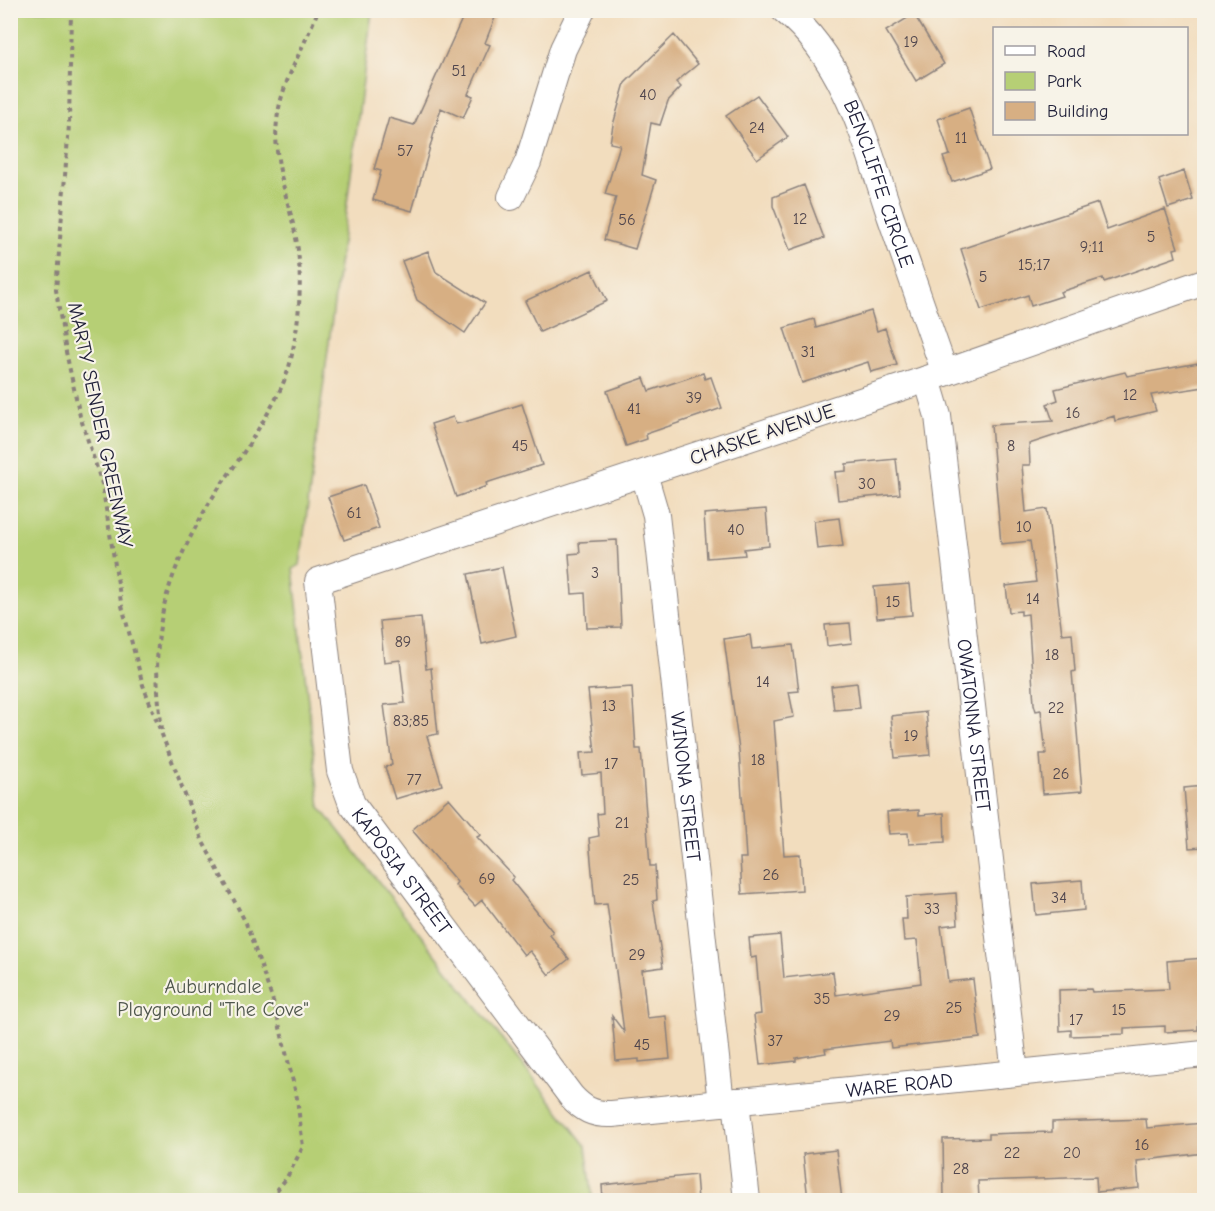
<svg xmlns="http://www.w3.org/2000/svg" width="1215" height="1211" viewBox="0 0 1215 1211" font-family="'Comic Neue',sans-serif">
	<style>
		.green { fill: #b6cf75; stroke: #6c7858; stroke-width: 1.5 }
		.building { fill: #d7af83 }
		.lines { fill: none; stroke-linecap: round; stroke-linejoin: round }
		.minor-casing { stroke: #8a807c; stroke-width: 28 }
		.path { stroke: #8a807c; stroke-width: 4; stroke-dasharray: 4.5 4.5; stroke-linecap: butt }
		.minor { stroke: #fff; stroke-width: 26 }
		.labels { text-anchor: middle; stroke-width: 4.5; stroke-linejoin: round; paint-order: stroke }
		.number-label { font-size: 16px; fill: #4f454d }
		.street-label { font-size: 20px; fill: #22223b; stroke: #f7f3e8 }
		.park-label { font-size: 20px; fill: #4e564c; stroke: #f7f3e8 }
	</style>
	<rect width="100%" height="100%" fill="#f7f3e8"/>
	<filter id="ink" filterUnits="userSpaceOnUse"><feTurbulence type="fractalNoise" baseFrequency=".0167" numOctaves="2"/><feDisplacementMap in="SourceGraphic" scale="12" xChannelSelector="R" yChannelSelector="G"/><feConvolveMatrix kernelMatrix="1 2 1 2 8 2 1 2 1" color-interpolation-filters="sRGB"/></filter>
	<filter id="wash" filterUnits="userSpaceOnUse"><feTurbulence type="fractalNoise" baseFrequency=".008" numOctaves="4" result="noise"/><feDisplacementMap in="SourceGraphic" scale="24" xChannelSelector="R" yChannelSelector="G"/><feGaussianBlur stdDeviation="1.35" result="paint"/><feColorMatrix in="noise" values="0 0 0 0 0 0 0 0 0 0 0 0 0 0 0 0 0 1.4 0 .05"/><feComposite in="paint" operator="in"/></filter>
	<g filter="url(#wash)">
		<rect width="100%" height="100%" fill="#f2ddbe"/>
		<path class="green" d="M11 10 372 11 300 565 293 569 320 807 586 1146 593 1200H11Z"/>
		<g id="blocks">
			<path class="building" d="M466 10H498L485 43 490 45 468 94 473 96 463 118 441 108 412 211 373 200 381 171 374 169 389 118 414 125Z
				M914 14 944 64 916 81 886 31Z
				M674 35 698 64 676 82 681 87 668 101 660 125 651 123 642 175 656 180 635 249 604 240 616 197 605 194 620 145 610 143 613 125 625 83Z
				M757 95 788 137 757 159 726 116Z
				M969 108 990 169 952 182 943 157 950 155 938 119Z
				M1184 171 1193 200 1168 208 1159 180Z
				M804 185 824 238 790 250 773 206V197Z
				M1098 203 1107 230 1165 209 1178 248 1174 249 1176 257 1104 282 1103 278 1060 292 1062 296 1031 306 1028 295 981 310 961 249Z
				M428 251 436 272 485 303 465 333 417 300 402 261Z
				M592 270 607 301 540 332 525 301Z
				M871 311 877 331 885 328 897 365 871 372 868 362 802 383 784 328 814 319 816 328Z
				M1204 362V387L1151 395 1156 411 1115 421 1114 416 1029 444 1030 465H1022L1026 512 1047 509 1062 634 1072 633 1075 671 1072 672 1082 791 1043 794 1040 754H1046L1041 710 1036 711 1034 704 1028 614 1021 615V611L1009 612 1006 586 1036 582 1030 541 1001 544 991 425 1053 421 1047 404 1058 400 1055 389 1125 372 1127 376Z
				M703 373 705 379 711 377 722 408 646 434 647 439 626 446 607 391 644 378 649 391Z
				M522 404 542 465 486 483 487 486 456 497 431 424 453 417 456 424 465 422Z
				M896 459 900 494 838 500 835 472 846 471V464Z
				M364 485 379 528 344 540 328 497Z
				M766 509 769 546 744 549 745 555 707 558 704 514Z
				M839 518 843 546 817 549 814 521Z
				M617 540 621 627 587 628 585 593 572 594 569 554 580 553 579 542Z
				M502 567 516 636 482 644 468 574Z
				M909 584 912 615 877 618 874 587Z
				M421 617 426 669 431 668 438 734 427 736 442 785 395 799 385 767 392 765 384 705 405 703 400 660 384 662 380 621Z
				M850 623 852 643 827 646 825 625Z
				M750 635 752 649 793 645 799 691 789 692 794 717 774 721 784 855 800 854 802 890 742 894 740 858H746L739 750 724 639Z
				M857 683 860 708 834 710 831 686Z
				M632 687 636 749H641L650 866H655L657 900 653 901 663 967 642 970 647 1018 666 1016 670 1059 639 1062V1059L616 1061 612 1016 624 1032 607 904 595 905 589 838 599 836 597 814 603 813 601 773 582 775 580 753 595 752 588 690Z
				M926 712 930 755 895 758 891 716Z
				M1204 786V847L1189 848 1184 788Z
				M449 798 481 835 477 837 514 877 511 880 553 932 550 935 569 959 549 975 530 951 524 955 482 900 475 906 455 885 457 882 412 830Z
				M919 810V815L944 813 945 842 909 844 908 833 889 834 887 812Z
				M1082 880 1084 910 1036 915 1033 884Z
				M956 893 958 924 941 926 948 982 973 979 980 1038 891 1048 890 1041 825 1049 826 1053 796 1058V1061L760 1065 754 1015 761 1014 756 957 751 958 749 938 780 935 784 978 833 972 836 995 921 983 917 940 904 941 902 919H907L906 897Z
				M1204 958V1021H1198V1030L1165 1032V1026L1124 1028V1034L1071 1036V1030L1060 1031 1059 990 1091 989 1092 992 1169 989 1167 961Z
				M1146 1119 1147 1128 1204 1123V1153L1137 1161 1139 1188 1097 1192 1096 1177 978 1181 979 1198 944 1200 943 1139 989 1138V1134L1052 1132V1122Z
				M836 1150 842 1200H808L803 1154Z
				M696 1175 698 1200H603L602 1185Z"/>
		</g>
	</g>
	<g filter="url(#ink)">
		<use href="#blocks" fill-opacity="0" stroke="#8a807c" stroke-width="1.5"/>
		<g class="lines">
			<defs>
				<g id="minor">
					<path id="s1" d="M784 10C846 60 867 146 891 218 909 269 927 321 945 373"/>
					<path d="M511 197 528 162 563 49 582 10"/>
					<path id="s2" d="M1204 282 927 379 318 581 340 771 352 804 571 1096C583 1109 593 1115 612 1114L1204 1054"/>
					<path id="s3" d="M927 379 938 416 1015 1073"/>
					<path id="s4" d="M644 474 656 515 721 1103"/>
					<path d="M736 1101 747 1200"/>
				</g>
			</defs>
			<use href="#minor" class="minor-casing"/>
			<path class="path" d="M71 10 69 125 56 290 66 352 80 416 102 484 121 602 143 685 203 842 246 923 275 1007 297 1098 303 1147 286 1179 269 1200
				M162 730C150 640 159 591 204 512 217 488 235 467 249 444 265 418 285 388 291 359 299 323 302 287 298 250 292 206 272 166 277 121 281 81 305 47 318 10"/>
			<use href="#minor" class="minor"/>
		</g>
	</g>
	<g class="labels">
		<g class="number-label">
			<text x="911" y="47">19</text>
			<text x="459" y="76">51</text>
			<text x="648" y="100">40</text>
			<text x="757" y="133">24</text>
			<text x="961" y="143">11</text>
			<text x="405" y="156">57</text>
			<text x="800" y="224">12</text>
			<text x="627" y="225">56</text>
			<text x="1151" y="242">5</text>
			<text x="1092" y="252">9;11</text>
			<text x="1034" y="270">15;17</text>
			<text x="983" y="282">5</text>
			<text x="808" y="357">31</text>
			<text x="1130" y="400">12</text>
			<text x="694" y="403">39</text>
			<text x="634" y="414">41</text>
			<text x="1073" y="418">16</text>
			<text x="520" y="451">45</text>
			<text x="1011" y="451">8</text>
			<text x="867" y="489">30</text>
			<text x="354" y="518">61</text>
			<text x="1024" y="532">10</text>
			<text x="736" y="535">40</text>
			<text x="595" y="578">3</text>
			<text x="1033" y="604">14</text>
			<text x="893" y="607">15</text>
			<text x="403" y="647">89</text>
			<text x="1052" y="660">18</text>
			<text x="763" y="687">14</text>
			<text x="609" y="711">13</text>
			<text x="1056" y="713">22</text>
			<text x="411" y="726">83;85</text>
			<text x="911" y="741">19</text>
			<text x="758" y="765">18</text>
			<text x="611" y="769">17</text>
			<text x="1061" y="779">26</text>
			<text x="414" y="785">77</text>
			<text x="622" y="828">21</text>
			<text x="771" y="880">26</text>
			<text x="487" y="884">69</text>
			<text x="631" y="885">25</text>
			<text x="1059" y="903">34</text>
			<text x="932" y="914">33</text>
			<text x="637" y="960">29</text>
			<text x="822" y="1004">35</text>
			<text x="954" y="1013">25</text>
			<text x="1119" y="1015">15</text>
			<text x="892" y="1021">29</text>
			<text x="1076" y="1025">17</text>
			<text x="775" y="1046">37</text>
			<text x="642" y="1050">45</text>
			<text x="1142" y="1150">16</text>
			<text x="1012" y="1158">22</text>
			<text x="1072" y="1158">20</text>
			<text x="961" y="1174">28</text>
		</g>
		<g class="street-label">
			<text dy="7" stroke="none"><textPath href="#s1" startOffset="201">BENCLIFFE CIRCLE</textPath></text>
			<text transform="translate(101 425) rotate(78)" y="7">MARTY SENDER GREENWAY</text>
			<text transform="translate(762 434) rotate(-19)" y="7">CHASKE AVENUE</text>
			<text dy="7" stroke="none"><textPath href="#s3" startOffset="350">OWATONNA STREET</textPath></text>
			<text dy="7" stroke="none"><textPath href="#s4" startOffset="316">WINONA STREET</textPath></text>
			<text dy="7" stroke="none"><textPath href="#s2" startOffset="1245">KAPOSIA STREET</textPath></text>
			<text dy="7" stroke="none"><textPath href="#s2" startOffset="1862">WARE ROAD</textPath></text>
		</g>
		<g class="park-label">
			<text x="213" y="993">Auburndale<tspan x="213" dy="23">Playground "The Cove"</tspan></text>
		</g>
	</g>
	<rect width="1215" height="1211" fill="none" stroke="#f7f3e8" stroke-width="36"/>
	<rect x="993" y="27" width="195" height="108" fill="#f7f3e8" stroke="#a29fa3" stroke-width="1.5"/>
	<rect x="1005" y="46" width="30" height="9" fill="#ffffff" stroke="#a29fa3" stroke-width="1.5"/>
	<text x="1047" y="57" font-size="18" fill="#22223b">Road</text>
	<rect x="1005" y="72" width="30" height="18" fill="#b6cf75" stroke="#a29fa3" stroke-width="1.5"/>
	<text x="1047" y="87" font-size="18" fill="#22223b">Park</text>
	<rect x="1005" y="102" width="30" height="18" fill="#d7af83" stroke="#a29fa3" stroke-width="1.5"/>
	<text x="1047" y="117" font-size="18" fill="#22223b">Building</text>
</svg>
